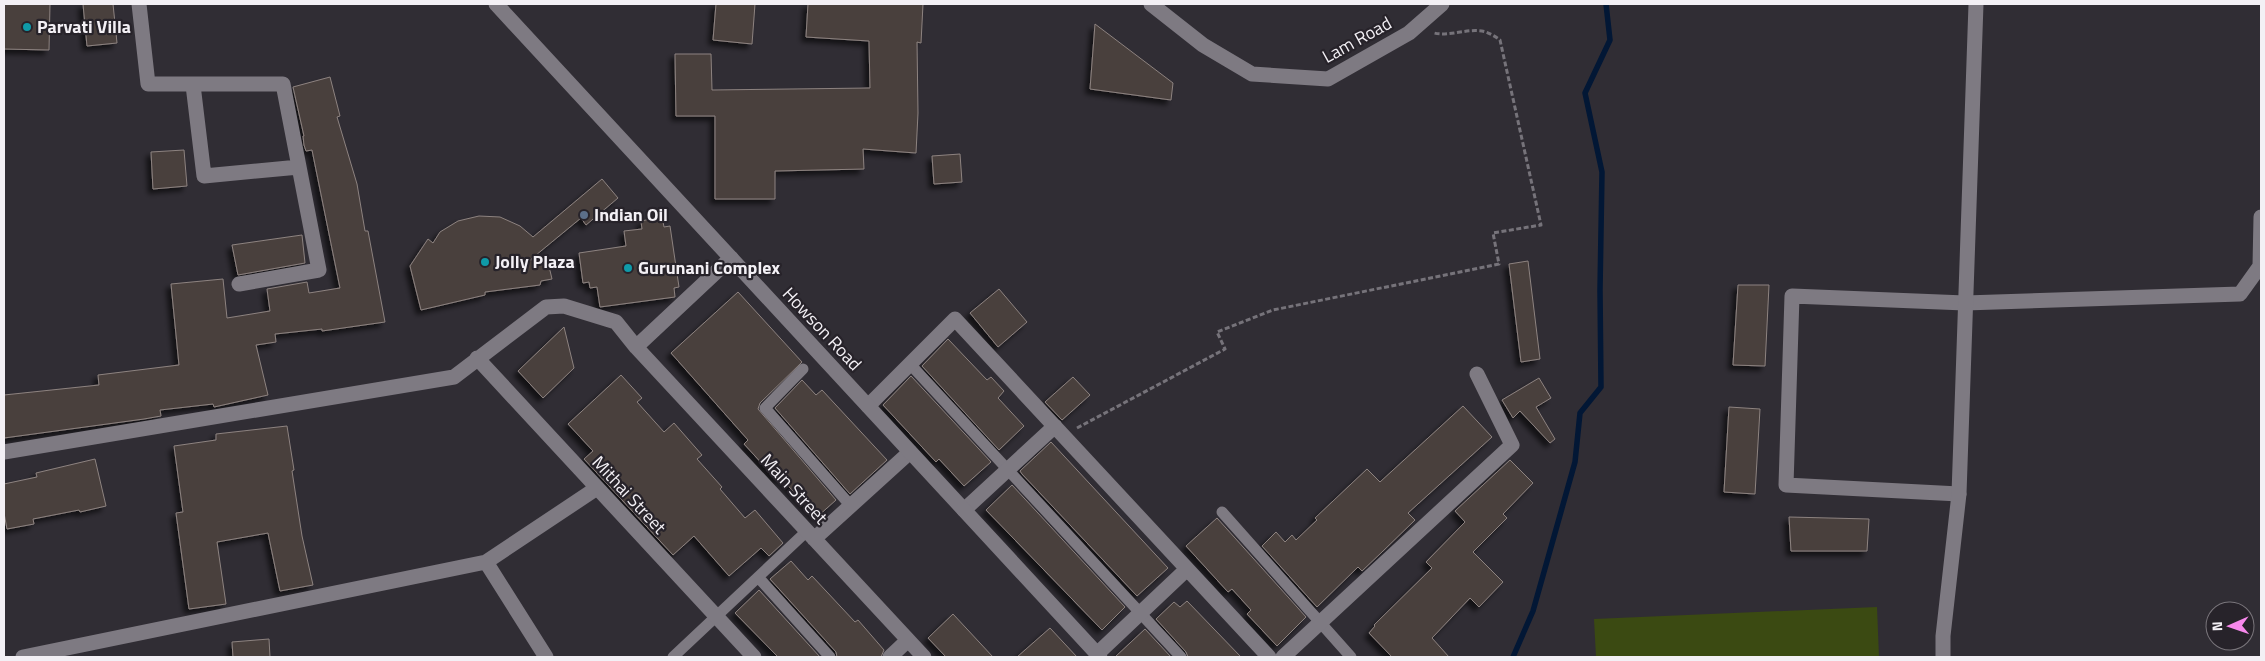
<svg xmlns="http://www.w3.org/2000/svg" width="2265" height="661" viewBox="0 0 2265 661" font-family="'Titillium Web',sans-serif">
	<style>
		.green { fill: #3b4a12 }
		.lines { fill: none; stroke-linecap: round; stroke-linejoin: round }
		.stream { stroke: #021735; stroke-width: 5.5 }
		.building { fill: #493f3d; stroke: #8d8380; filter: url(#shadow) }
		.path { stroke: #76737a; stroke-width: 3; stroke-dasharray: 5 2.5; stroke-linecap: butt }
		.service { stroke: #7e7a82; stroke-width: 11 }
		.minor { stroke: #7e7a82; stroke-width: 15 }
		.tertiary { stroke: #7e7a82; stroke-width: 15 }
		.secondary { stroke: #7e7a82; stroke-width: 15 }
		.culture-dot { fill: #0f9aa8; stroke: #27232a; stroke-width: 2 }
		.service-dot { fill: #5c6f8a; stroke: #27232a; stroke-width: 2 }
		.labels { text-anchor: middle; stroke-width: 4.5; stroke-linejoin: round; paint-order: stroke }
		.poi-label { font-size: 18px; font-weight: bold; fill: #f3f0f5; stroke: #27232a; text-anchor: start }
		.street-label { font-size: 18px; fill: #f3f0f5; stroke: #27232a }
	</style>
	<defs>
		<filter id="shadow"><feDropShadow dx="-4.5" dy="4.5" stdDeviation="2.5" flood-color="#0009"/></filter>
	</defs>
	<rect width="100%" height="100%" fill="#302d34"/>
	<path class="green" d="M1877 607 1879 657H1596L1594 619Z"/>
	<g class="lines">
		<path class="stream" d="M1513 657 1533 611 1575 462 1580 413 1601 387 1600 290 1602 172 1585 93 1610 40 1606 4"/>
	</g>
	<path class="building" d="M4 4H50L49 50 4 49Z
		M83 4H113L117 43 87 46Z
		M716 4H755L752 44 713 40Z
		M808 4H923L921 43 917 42 918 113 916 153 863 149 864 169 775 171V199H715V116H676L675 54H711L712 90 870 88 869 41 806 37Z
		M1095 24 1173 83 1171 100 1090 89Z
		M330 77 340 116 337 117 357 184 365 231H368L385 322 322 331V329L275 334 276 342 256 345 268 395 214 407 213 404 160 410 161 416 144 419 4 438V395L99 385 98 375 179 365 171 284 223 279 227 318 270 311 267 289 307 282 309 293 340 288 312 150 306 151 304 145 303 136H304L293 87Z
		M184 150 187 186 153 189 151 152Z
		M960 154 962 182 934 184 932 156Z
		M602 179 618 198 586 225 581 218 530 260 547 258 552 279 541 281 540 285 485 292V295L421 310 410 266 428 239 433 243 440 232 458 221 479 216 500 217 520 226 533 237Z
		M662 217 664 227 670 226 679 287 674 288 675 297 600 307 597 287 590 288 589 282 583 283 579 253 626 246 624 231 642 229 641 221Z
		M302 235 305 263 238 275 232 245Z
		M1528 261 1540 359 1521 362 1509 264Z
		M1738 285H1769L1765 366 1733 365Z
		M999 289 1027 322 998 347 970 313Z
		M738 292 802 362 760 403 758 409 836 500 817 517 780 477 777 480 744 444 748 440 671 353Z
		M564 327 574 368 543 398 518 371Z
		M948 339 987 380 991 377 1004 391 998 398 1024 426 999 450 922 366Z
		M621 375 642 398 637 402 664 432 674 423 702 455 697 459 722 487 720 489 745 518 755 510 783 543 769 556 761 548 729 576 694 536 673 555 584 459 593 451 568 424Z
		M911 376 991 462 964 486 939 459 936 462 883 405Z
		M1073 377 1090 395 1062 420 1045 402Z
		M1539 378 1551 398 1536 407 1555 439 1550 443 1520 411 1513 418 1502 400Z
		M802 380 816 395 822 390 887 460 850 494 775 408Z
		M1463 406 1492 437 1408 513 1415 520 1382 552 1362 571 1358 567 1317 607 1262 546 1276 532 1285 542 1292 535 1296 540 1317 520 1315 518 1367 469 1380 482Z
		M1729 407 1760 409 1755 494 1724 492Z
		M287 426 294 470 292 471 302 536 313 585 280 591 268 533 217 542 226 604 189 609 176 513 183 512 174 446 216 440V434Z
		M1051 442 1168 568 1137 596 1022 474 1020 471Z
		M95 459 106 506 80 512 79 510 33 519 34 524 7 529 4 513V484L37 477 36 473Z
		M1510 460 1533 483 1503 514 1507 518 1473 552 1503 582 1479 607 1470 598 1432 638 1449 657H1392L1369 633 1375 626 1374 625 1432 568 1426 562 1465 522 1455 511Z
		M1012 485 1125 607 1102 630 986 510Z
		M1789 517 1869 519 1867 551H1791Z
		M1217 518 1306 617 1277 646 1247 614 1251 610 1232 589 1228 592 1186 546Z
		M791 561 808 580 812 576 855 622 858 620 884 650 881 657H837L836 652 770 579Z
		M759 590 820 657H778L735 613Z
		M1187 601 1241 657H1188L1186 652 1156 619 1174 602 1180 607Z
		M953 614 993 657H946L928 638Z
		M1050 628 1077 657H1017Z
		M1145 629 1171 657H1115Z
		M269 639 270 657H233L232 642Z"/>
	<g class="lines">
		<path class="path" d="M1077 428 1225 349 1217 332 1273 310 1499 264 1493 233 1541 225 1500 40C1496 37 1491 34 1486 32 1469 27 1450 37 1434 33"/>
		<path class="service" d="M910 364 1181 657
			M803 369 765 408 851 506
			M1222 512 1351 657
			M758 577 830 657
			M673 657 807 531"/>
		<path class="minor" d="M139 4 148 84H283L319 270 239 284
			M193 85 204 176 299 167
			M636 347 731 258
			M477 358 754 657
			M868 406 955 319 1269 657
			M4 452 454 377 546 307 564 306 616 322 636 347 924 657
			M1959 494 1786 485 1792 296 1965 303 2240 294 2260 266 2261 217
			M964 510 1055 426
			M814 539 910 452
			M486 562 546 657
			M1097 654 1187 569
			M23 657 486 562 597 488
			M890 657 908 640
			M1283 657 1512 445 1477 374"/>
		<path class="tertiary" d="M496 4 1100 657
			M1943 657V636L1959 494 1976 4"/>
		<path class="secondary" d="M1151 4 1203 45 1252 74 1328 79 1409 33 1442 4"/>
	</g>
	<g class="culture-dot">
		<circle cx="27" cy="27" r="5"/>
		<circle cx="485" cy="262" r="5"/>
		<circle cx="628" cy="268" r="5"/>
	</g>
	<circle class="service-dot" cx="584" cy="215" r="5"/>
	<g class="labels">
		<g class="poi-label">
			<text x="37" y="33">Parvati Villa</text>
			<text x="594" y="221">Indian Oil</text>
			<text x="495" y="268">Jolly Plaza</text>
			<text x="638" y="274">Gurunani Complex</text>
		</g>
		<g class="street-label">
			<text transform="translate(1357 40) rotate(-29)" y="6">Lam Road</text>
			<text transform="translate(822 329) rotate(47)" y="6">Howson Road</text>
			<text transform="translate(794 489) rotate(47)" y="6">Main Street</text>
			<text transform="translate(629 495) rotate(47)" y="6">Mithai Street</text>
		</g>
	</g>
	<rect width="2265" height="661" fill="none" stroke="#f3f0f5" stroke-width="10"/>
	<g transform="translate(2230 626) rotate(268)"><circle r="24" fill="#27232a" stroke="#79757b"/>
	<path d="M0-4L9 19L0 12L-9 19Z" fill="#f788ec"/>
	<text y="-8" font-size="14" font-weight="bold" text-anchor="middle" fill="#f3f0f5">N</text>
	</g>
</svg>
